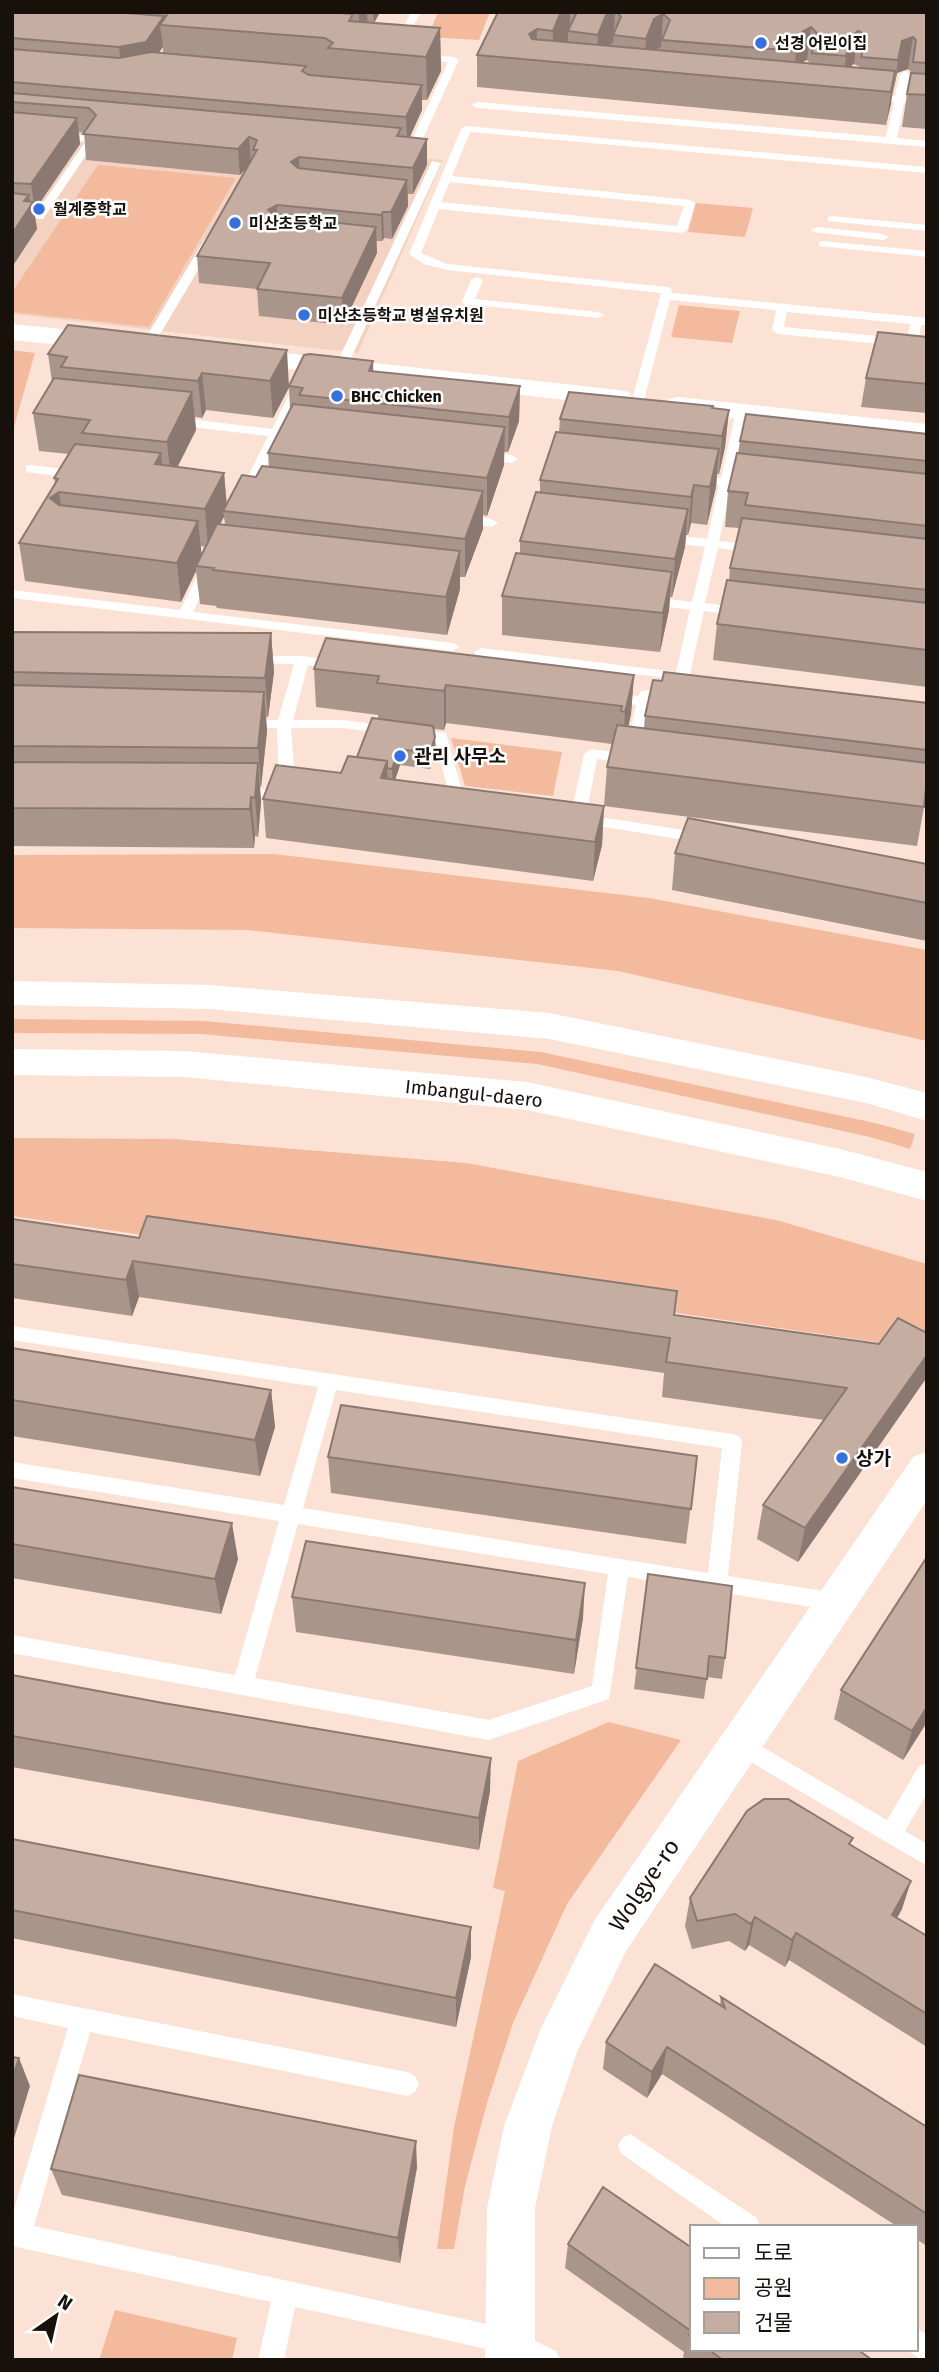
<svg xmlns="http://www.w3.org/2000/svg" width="939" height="2372" viewBox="0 0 939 2372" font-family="'Fira Sans','Noto Sans KR',sans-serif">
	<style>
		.built { fill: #f3d2c2 }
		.green { fill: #f3ba9d }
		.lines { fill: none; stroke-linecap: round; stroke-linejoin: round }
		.lane { fill: #fff; fill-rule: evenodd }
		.street { fill: #fff; fill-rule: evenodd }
		.secondary { fill: #fff; fill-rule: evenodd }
		.wall { fill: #aa958a; fill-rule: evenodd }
		.shaded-wall { fill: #8b7971 }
		.building { fill: #c6ada1; stroke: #8b7971; stroke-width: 2 }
		.poi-dot { fill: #3670df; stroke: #fff; stroke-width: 2.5 }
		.labels { text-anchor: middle; stroke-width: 5; stroke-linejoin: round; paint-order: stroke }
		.far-poi-label { font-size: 16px; font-weight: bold; fill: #18100b; stroke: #fff; text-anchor: start }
		.poi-label { font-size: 19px; font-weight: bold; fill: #18100b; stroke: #fff; text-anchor: start }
		.street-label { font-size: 19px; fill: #18100b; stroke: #fff }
		.near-street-label { font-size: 23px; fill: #18100b; stroke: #fff }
	</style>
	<rect width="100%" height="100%" fill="#fce2d5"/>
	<path class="built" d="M12 121 443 160 358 353 12 314Z"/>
	<path class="green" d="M438 12H490L479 40 428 37Z
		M98 165 236 178 149 327 12 312V292Z
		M696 203 753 208 745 237 688 232Z
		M679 305 740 311 732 343 671 337Z
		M12 350 35 353 12 434Z
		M451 738 562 752 553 796 465 786Z
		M274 854 649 898 927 950V1041L618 971 248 930 12 928V855Z
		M12 1019 204 1021 541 1052 875 1123 915 1134 910 1149 870 1137 537 1064 201 1034 12 1033Z
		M12 1138 173 1139 466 1163 776 1220 927 1264V1369L876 1342 12 1216Z
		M609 1722 681 1740 567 1904 513 2023 487 2103 465 2186 454 2249H437L454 2127 505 1891 493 1888 518 1761Z
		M115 2310 237 2338 232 2360H99Z"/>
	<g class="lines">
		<path class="lane" d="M411 12H421L409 33 387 32V28H403Z
			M417 54 454 57 459 60 418 149C413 154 401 153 396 148L401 145 409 146 448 62 413 59V55Z
			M905 71 910 74 905 97 927 99V105L904 103 897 138 927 141V147L477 108 472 105 477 102 886 137 894 102 870 100 865 97 870 94 895 96 900 74Z
			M466 126 927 167V173L470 132 452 176 690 200 695 203 687 230 681 233 439 209 421 253 447 264 667 287 671 288 672 293 927 318V325H921L918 343 912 347 778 334 772 330 776 310 670 300 644 400 634 403 632 400 661 293 447 270 424 264 409 254 461 129ZM450 182 684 206 677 226 441 202ZM787 312 910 324 907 339 784 327Z
			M12 129 92 136 97 139 43 219 12 217V211L36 213 85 142 12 135Z
			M432 161 441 163 347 367 337 370 335 367Z
			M832 216 927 225V231L828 221V217Z
			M817 227 883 234 889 237 883 240 813 232 811 230Z
			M210 237 216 240 153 346 143 349 141 346 204 240Z
			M823 241 927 251V257L819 246V242Z
			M477 277 483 280 475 299 598 312 604 315 598 318 464 304 462 302 471 280Z
			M301 379 307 383 283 430 302 432 308 436 302 440 280 437 249 499H239L238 496 268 436 173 425 167 421 173 417 272 429 295 383Z
			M742 407 748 411 733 479 754 481 760 485 754 489 731 487 719 541 757 545 764 549 757 553 718 548 705 603 743 608 750 612 743 616 704 611 690 674 694 678 692 681 476 655 474 652 481 648 676 672 690 610 646 604 639 600 646 596 692 602 705 547 663 542 656 538 663 534 707 539 719 485 695 483 689 479 695 475 721 478 736 411Z
			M483 452 512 455 518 459 512 463 479 459V453Z
			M30 465 82 471 88 475 82 479 26 472V466Z
			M461 515 491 519 498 523 491 527 456 522 454 519Z
			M208 564 215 568 193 612 453 643 460 647 453 651 12 598V590L180 610 201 568Z
			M250 656H302L346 662 348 665 341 669 308 665 293 720H343L446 733 465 802 463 805H453L451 802 435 740 343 728H291L295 779 291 798 233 797 231 794 233 791 238 789 279 790 277 728H243L236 724 243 720H278L294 664 245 663V657Z
			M649 690 656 694 652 698 640 749 633 754 628 752 626 749 636 705 609 701 602 697 609 693 638 696 641 691Z
			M591 749 631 754 638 759 631 764 597 759 586 815 704 833 712 838 709 842 704 843 573 822 570 819 584 754Z
			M12 1326 732 1434 739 1436 742 1442 728 1576 836 1593 843 1596 846 1602 843 1608 836 1611 628 1577 609 1699 489 1740 12 1653V1635L235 1675 279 1521 12 1478V1462L284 1505 318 1387 12 1340ZM336 1390 722 1448 708 1573 303 1508ZM298 1524 608 1574 592 1686 489 1720 255 1678Z
			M740 1734 887 1820 919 1766 927 1763V1793L905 1831 927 1844V1866L732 1751 729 1744 732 1737Z
			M12 1994 407 2072 415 2076 419 2084 415 2092 407 2096 90 2032 34 2226 510 2329 556 2351 560 2360H519L507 2354 438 2338 295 2307 284 2360H258L271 2302 12 2246V2216L68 2028 12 2016Z
			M630 2134 757 2218 760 2227H726L622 2154 618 2146 622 2138Z
			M916 2329 927 2334V2360L918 2358 906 2349H916Z"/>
		<path class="street" d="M927 1452V1500L626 1951 577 2052 552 2126 535 2208V2360H485L487 2208 504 2126 541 2028 594 1921 913 1457Z"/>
		<path class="secondary" d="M12 324 111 334 120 336 124 342 120 348 111 350 12 340Z
			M237 348 619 390 629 392 632 398 629 404 619 406 228 362 224 356 228 350Z
			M678 397 927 424V440L668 411 665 405 668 399Z
			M12 981 210 985 549 1013 866 1077 927 1093V1121L866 1103 549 1039 210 1009 12 1005Z
			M12 1049 184 1051 527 1082 840 1149 927 1172V1201L840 1177 527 1110 184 1077 12 1075Z"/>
	</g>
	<path class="wall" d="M12 12H380L374 23 440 28 441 71 427 100H422V110L410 137 427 139V165L413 194H408V206L392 239 384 238 382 241H376L377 253 343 325 259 316 257 289 199 283 197 256 250 164 240 175 86 160 84 133 79 132 80 144 34 210 37 229 12 267ZM163 47V53H158Z
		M498 12H927V129L902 127 907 94 911 72 908 69 897 73 886 125 477 87V55ZM807 60 811 64 801 63ZM854 64 860 67V68L849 67Z
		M68 325 289 385 373 371 520 386 519 421 508 452H504V465L487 516 483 515V529L465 577H460V589L447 635 217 608 216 606 200 604 196 571 181 602 25 581 19 543 55 484 54 478 69 454 39 451 33 413 52 382 48 354ZM289 388 290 410 268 453 269 466 256 477 227 505 224 473 177 467 196 430 195 417 202 418 206 410 273 418ZM224 517 225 524H220ZM201 546 205 547 201 554Z
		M927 337V413L861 407 866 378Z
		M713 408 729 410 725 447 719 474H717L716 487 707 525 691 523 688 535H686L685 547 672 597H670L669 610 660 652 502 635V596L520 554V541L540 493V480L559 432 560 419Z
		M927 434V687L713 660 717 624 729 580 730 568 739 528 725 527 728 491 738 453 740 441Z
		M12 632 271 633 274 672 268 717H266L267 731 261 787H260L261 802 258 837 255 836 254 848 12 846Z
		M314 669 634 675 631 714 628 726 644 728 645 716 927 703V779L924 807 917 846 604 806 607 767 612 744 446 723 444 730 433 729 436 753 430 769 400 765 395 780 604 806 602 845 593 881 266 838 263 799 341 773 357 757 378 719V715L316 707Z
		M675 853 927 864V941L672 890Z
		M12 1219 879 1344 927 1333V1377L798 1562 757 1539 763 1505 824 1420 662 1397 664 1373 139 1297 132 1316 12 1298Z
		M12 1348 271 1390 275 1427 260 1476 12 1436Z
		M697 1456 686 1544 331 1493 328 1457Z
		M12 1487 238 1559 221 1614 12 1578Z
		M648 1574 725 1658 722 1679 707 1677 704 1699 634 1689Z
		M292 1597 583 1618 574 1674 296 1632Z
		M12 1675 490 1791 479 1850 12 1767Z
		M841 1690 927 1722 903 1760 834 1719Z
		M12 1839 471 1927V1957L456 2027 12 1938Z
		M851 1845 902 1909 897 1918 927 1936V2047L789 1960 785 1967 749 1945 745 1951 729 1941 692 1949 685 1926 690 1898Z
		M721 1997 927 2127V2246L916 2239V2227H898L662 2074 647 2098 603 2069 606 2042 720 2005Z
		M417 2167 400 2263 62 2195 51 2169Z
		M568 2244 692 2248V2349H857L872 2360H686L683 2357 684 2352 565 2268Z"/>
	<path class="shaded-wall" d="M359 12H367L368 33 360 47Z
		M373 12H380L374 23Z
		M561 12H570V31H568V41L561 44 552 63 553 31Z
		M611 12H615L613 43 605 47 596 67 598 35 606 15Z
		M665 12 663 16 661 47 653 51 644 71 646 39 654 19Z
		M164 16 165 25H160L163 47 148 68 122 72 119 47Z
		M811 27 807 60 798 64 793 84 796 51 802 32Z
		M440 28 441 71 427 100 426 57Z
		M537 29 536 60 529 34Z
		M858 31 854 64 847 68 842 89 846 56 851 36Z
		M913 37 908 69 897 73 893 93 898 60 902 41Z
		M895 71 891 104 886 125 891 92Z
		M422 85V110L407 143 406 117Z
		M77 118 80 144 35 210 31 184Z
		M249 137 251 163 240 175 238 149Z
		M427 139V165L413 194V168Z
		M299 157 300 183 291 162Z
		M407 180 408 206 392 239 391 212Z
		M29 195 31 206 33 202 37 229 12 267V234L24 201Z
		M277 205 278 231 268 210Z
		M383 212 384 238 382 241 381 215Z
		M376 227 377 253 343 325 342 298Z
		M287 350 289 387 273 418 270 381Z
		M373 361 374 396 369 371Z
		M202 373 206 410 202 418 198 381Z
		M520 386 519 421 508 452 509 417Z
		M192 392 196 430 171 480 167 442Z
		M729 410 725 447 719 474 722 436Z
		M505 427 504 465 487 516V478Z
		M719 449 716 487 707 525 710 487Z
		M161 453 165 491 155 464Z
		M224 473 227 511H223L224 517 208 547 205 509Z
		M694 485 691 523 688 535 691 497Z
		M483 491V529L465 577V539Z
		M59 492 65 530 50 498Z
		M688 509 685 547 672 597 675 559Z
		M198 521 202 559 196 566V571L181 602 177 563Z
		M460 551V589L447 635 446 597Z
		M672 572 669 610 660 652 663 613Z
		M271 633 274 672 268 717 265 678Z
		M634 675 631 714 623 751 625 712Z
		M446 685V723L444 730V691Z
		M264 692 267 731 261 787 258 748Z
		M435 737 436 753 430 769V753Z
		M399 749 400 765 393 786 392 769Z
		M387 761 388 800 381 778Z
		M258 763 261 802 258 837 255 798Z
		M251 797 255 836 254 848 250 809Z
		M604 806 602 845 593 881 595 842Z
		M133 1261 139 1297 132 1316 126 1280Z
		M927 1355V1377L798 1562 805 1528Z
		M271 1390 275 1427 260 1476 255 1440Z
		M232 1523 238 1559 221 1614 215 1579Z
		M585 1583 583 1618 574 1674 576 1640Z
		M927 1707V1722L903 1760 912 1731Z
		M491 1758 490 1791 479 1850V1818Z
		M911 1881 902 1909 883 1942 892 1915Z
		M755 1917 749 1945 745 1951 751 1924Z
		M471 1927V1957L456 2027V1998Z
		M796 1933 789 1960 785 1967 792 1940Z
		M667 2047 662 2074 647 2098 652 2072Z
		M19 2058 30 2086 12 2145V2079Z
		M416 2141 417 2167 400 2263 398 2238Z"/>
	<path class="building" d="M12 12H113L164 16 146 42 119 47 12 38Z
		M169 12H327L353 14 349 21 440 28 426 57 328 48 333 43 325 38 160 25Z
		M498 12H561L553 31 537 29 529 34 532 39 895 71 891 92 477 55Z
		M575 12H611L606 15 598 35 568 31 576 14Z
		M617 12H927V63L913 62 916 40 913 37 902 41 898 60 861 57 867 35 858 31 851 36 846 56 812 53 817 33 811 27 802 32 796 51 662 40 670 20 663 14 654 19 646 39 613 35 621 17Z
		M12 49 119 58 151 52 306 66 302 71 309 75 422 85 406 117 12 82Z
		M911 73 927 74V95L907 94Z
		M12 93 401 128 397 136 427 139 413 168 299 157 291 162 298 168 407 180 391 212H383L381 215 277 205 268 210 276 216 376 227 342 298 257 289 270 263 197 256 257 150H253L257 140 249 137 238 149 83 134 96 115 89 108 12 102Z
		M12 112 77 118 31 184 12 183Z
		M12 193 29 195 24 201 33 202 12 234Z
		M68 325 287 350 270 381 202 373 198 381 61 367 67 357 48 354Z
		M878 332 927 337V384L866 378Z
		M310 354 373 361 369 371 520 386 509 417 299 395 303 388 289 386 304 355Z
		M54 378 192 392 167 442 82 433 90 420 33 413Z
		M569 392 713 406 712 408 729 410 722 436 560 419Z
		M293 404 505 427 487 478 268 453Z
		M746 414 927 434V461L740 441Z
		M556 432 719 449 710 487 694 485 691 497 540 480Z
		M75 444 161 453 155 464 224 473 205 509 59 492 50 498 59 505 198 521 177 563 19 543 58 479 54 478Z
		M737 453 927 474V526L745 505 748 493 728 491Z
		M262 466 483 491 465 539 223 511 242 475 256 477Z
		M536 492 688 509 675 559 520 541Z
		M742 518 927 539V590L730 568Z
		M217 524 460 551 446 597 213 570 214 568 196 566Z
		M516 553 672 572 663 613 502 596Z
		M727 580 927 603V650L717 624Z
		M12 632 271 633 265 678 12 672Z
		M326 638 634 675 625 712 621 711 622 706 446 685 444 691 377 683 379 676 314 669Z
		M664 672 927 703V750L645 716 653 680 662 681Z
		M12 685 264 692 258 748 12 746Z
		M372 718 433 726 435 737 430 753 399 749 392 769 387 768V761L357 757Z
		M617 725 927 763V779L924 807 607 767Z
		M348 756 387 761 381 778 604 806 595 842 263 799 276 765 341 773Z
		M12 762 258 763 255 798 251 797 250 809 12 808Z
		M688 818 927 864V903L675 853Z
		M147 1216 677 1291 674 1315 879 1344 898 1318 927 1333V1355L805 1528 763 1505 847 1388 666 1362 670 1338 133 1261 126 1280 12 1264V1219L139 1238Z
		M12 1348 271 1390 255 1440 12 1400Z
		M341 1405 697 1456 691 1509 328 1457Z
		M12 1487 232 1523 215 1579 12 1544Z
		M306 1541 585 1583 576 1640 292 1597Z
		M927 1557V1707L912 1731 841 1690Z
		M648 1574 732 1586 725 1658 709 1656 707 1679 636 1668Z
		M12 1675 163 1703 491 1758 479 1818 12 1736Z
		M764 1799H788L853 1838 849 1844 911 1881 892 1915 927 1936V2014L796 1933 792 1940 755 1917 751 1924 735 1914 697 1921 690 1898 747 1811Z
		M12 1839 471 1927 456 1998 12 1910Z
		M655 1964 725 2008 721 1997 927 2127V2214L667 2047 652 2072 606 2042Z
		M12 2057 19 2058 12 2079Z
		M79 2075 416 2141 398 2238 51 2169Z
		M603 2187 692 2248V2338L689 2335 691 2331 568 2244Z
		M708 2349H857L872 2360H723Z"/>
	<g class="poi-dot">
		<circle cx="761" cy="43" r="7"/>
		<circle cx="39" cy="209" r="7"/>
		<circle cx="235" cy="223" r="7"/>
		<circle cx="304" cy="315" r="7"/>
		<circle cx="337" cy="396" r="7"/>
		<circle cx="400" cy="756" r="7"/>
		<circle cx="842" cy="1458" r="7"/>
	</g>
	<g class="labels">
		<g class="far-poi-label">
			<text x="775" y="49">선경 어린이집</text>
			<text x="53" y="215">월계중학교</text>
			<text x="249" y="229">미산초등학교</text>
			<text x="318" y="321">미산초등학교 병설유치원</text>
			<text x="351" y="402">BHC Chicken</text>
		</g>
		<g class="poi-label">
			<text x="414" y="763">관리 사무소</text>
			<text x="856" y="1465">상가</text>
		</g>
		<g class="street-label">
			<text transform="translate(474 1093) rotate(6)" y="7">Imbangul-daero</text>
		</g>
		<g class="near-street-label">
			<text transform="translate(644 1885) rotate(-56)" y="8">Wolgye-ro</text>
		</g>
	</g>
	<rect width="939" height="2372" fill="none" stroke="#18100b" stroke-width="28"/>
	<rect x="690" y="2225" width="228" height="126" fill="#ffffff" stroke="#a39f9d" stroke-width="2"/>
	<rect x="704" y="2248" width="35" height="10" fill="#ffffff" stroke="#a39f9d" stroke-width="2"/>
	<text x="754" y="2260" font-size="21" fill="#18100b">도로</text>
	<rect x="704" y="2278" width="35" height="21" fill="#f3ba9d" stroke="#a39f9d" stroke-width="2"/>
	<text x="754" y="2295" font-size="21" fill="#18100b">공원</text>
	<rect x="704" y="2312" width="35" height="21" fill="#c6ada1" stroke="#a39f9d" stroke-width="2"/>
	<text x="754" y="2330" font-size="21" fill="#18100b">건물</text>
	<g transform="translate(56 2316) rotate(34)" stroke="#ffffff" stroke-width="5" paint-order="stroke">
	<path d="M0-5L12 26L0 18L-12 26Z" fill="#18100b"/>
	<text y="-10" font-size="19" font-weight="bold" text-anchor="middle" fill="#18100b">N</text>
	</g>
</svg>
